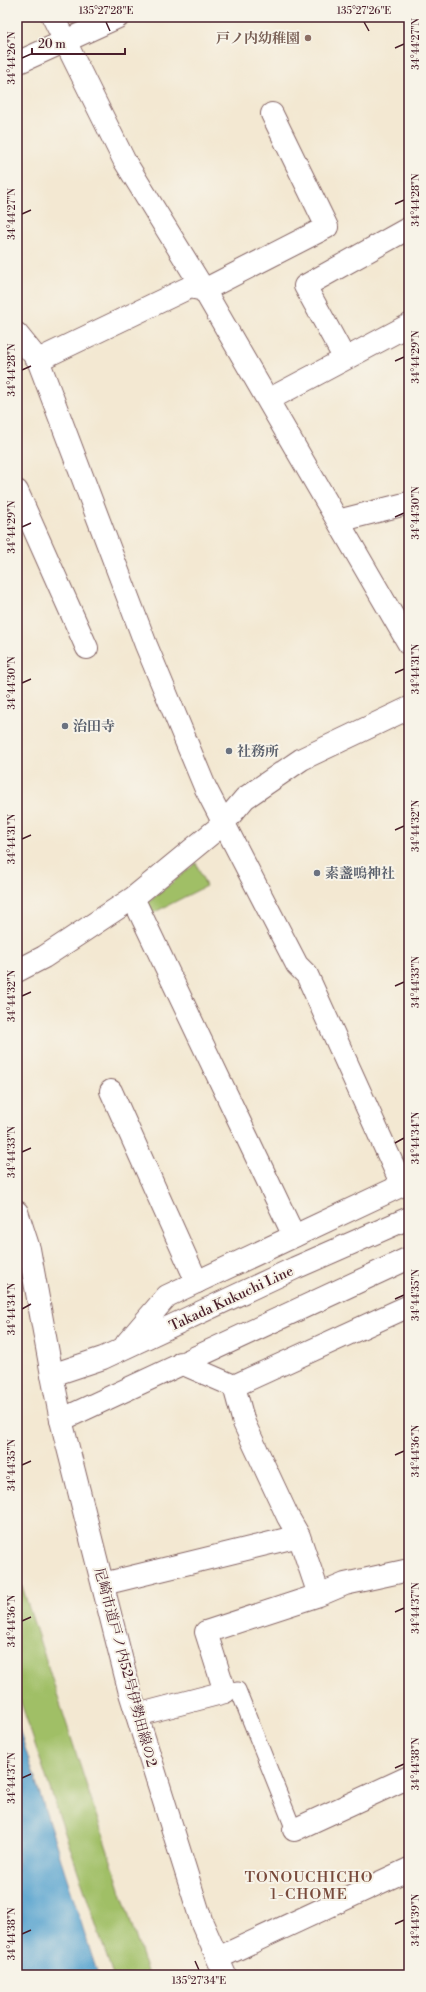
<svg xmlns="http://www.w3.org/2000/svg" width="426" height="1992" viewBox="0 0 426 1992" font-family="'Libre Bodoni','Noto Serif JP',serif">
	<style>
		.green { fill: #a0bf66; stroke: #756f48 }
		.water { fill: #56a3cf; stroke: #50617d }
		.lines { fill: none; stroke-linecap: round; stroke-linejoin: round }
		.lane-casing { stroke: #856565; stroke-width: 17 }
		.street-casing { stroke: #856565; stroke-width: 24 }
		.secondary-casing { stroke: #856565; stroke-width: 24 }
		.lane { stroke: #fff; stroke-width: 15 }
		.street { stroke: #fff; stroke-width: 22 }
		.secondary { stroke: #fff; stroke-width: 22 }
		.ticks { fill: none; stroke: #4a1f2b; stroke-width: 1.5 }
		.education-dot { fill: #8d6e63; stroke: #f7f3e8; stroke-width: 1.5 }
		.worship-dot { fill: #6b7280; stroke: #f7f3e8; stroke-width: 1.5 }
		.labels { text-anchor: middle; stroke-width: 4; stroke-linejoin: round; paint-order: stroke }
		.education-label { font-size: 14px; font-weight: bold; fill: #785e54; stroke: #f7f3e8; text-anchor: end }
		.worship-label { font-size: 14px; font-weight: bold; fill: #5b616d; stroke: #f7f3e8; text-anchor: start }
		.street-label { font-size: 14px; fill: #4a1f2b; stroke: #f7f3e8 }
		.neighbourhood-label { font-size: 15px; letter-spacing: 1px; fill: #784a3b; stroke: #f7f3e8 }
		.neatline { fill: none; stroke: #4a1f2b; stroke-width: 1.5 }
		.ticks-label { font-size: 10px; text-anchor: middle; fill: #4a1f2b }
	</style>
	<rect width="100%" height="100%" fill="#f7f3e8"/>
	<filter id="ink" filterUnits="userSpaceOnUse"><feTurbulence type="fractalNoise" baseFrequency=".025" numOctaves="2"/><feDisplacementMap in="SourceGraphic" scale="8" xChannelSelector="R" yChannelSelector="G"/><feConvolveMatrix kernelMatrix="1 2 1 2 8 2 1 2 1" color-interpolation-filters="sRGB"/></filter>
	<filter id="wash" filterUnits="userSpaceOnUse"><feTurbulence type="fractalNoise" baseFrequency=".012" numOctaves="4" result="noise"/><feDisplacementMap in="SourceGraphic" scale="16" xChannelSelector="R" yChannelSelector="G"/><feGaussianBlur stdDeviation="0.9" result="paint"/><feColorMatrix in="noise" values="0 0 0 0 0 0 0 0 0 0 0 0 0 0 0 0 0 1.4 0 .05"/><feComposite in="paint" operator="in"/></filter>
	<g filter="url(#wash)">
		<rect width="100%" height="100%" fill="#f3e8d2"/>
		<path class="green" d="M196 863 206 886 149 915 145 905Z
			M17 1571 148 1975H113L17 1691Z"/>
		<path class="water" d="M17 1723 98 1975H17Z"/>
	</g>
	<g filter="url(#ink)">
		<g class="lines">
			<defs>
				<path id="lane" d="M225 1692 238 1690 294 1830"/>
				<path id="street" d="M53 17 124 160 204 290 409 644
					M17 63 118 17
					M17 334 38 360 190 287 204 290 327 227 272 114
					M345 359 305 286 409 228
					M38 360 146 645 205 787 297 965 307 975 402 1185
					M268 400 409 325
					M17 491 87 648
					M338 521 409 503
					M133 898 294 1236
					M17 971 44 957 133 898 223 824 245 798 302 759 409 708
					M111 1091 197 1282
					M52 1375 61 1420 130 1693 202 1923 225 1975
					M234 1386 244 1423 288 1517 299 1536 319 1595 345 1584 409 1570
					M103 1584 299 1536
					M137 1715 225 1692 206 1632 319 1595
					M294 1830 409 1777
					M218 1958 409 1869"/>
				<path id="secondary" d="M17 1212 29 1249 52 1375 103 1358 295 1268 409 1218
					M126 1344 167 1296 409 1182
					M181 1363 234 1386 409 1306
					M61 1420 409 1258"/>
			</defs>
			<use href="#lane" class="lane-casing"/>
			<use href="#street" class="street-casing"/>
			<use href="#secondary" class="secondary-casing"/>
			<use href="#lane" class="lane"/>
			<use href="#street" class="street"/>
			<use href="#secondary" class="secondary"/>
		</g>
	</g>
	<path class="ticks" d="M106 22 110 31M364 22 369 31M395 48 404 44M22 58 31 54M395 204 404 200M22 214 31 210M395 361 404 357M22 370 31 366M395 517 404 513M22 527 31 523M395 673 404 669M22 683 31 679M395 830 404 826M22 839 31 835M395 986 404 982M22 996 31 992M395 1143 404 1138M22 1152 31 1148M395 1299 404 1295M22 1309 31 1304M395 1455 404 1451M22 1465 31 1461M395 1612 404 1608M22 1621 31 1617M395 1768 404 1764M22 1778 31 1774M395 1924 404 1920M22 1934 31 1930M195 1961 199 1970"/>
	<circle class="education-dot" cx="308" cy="38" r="4"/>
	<g class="worship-dot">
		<circle cx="65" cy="726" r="4"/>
		<circle cx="229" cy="751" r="4"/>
		<circle cx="317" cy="873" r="4"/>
	</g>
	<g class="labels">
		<g class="education-label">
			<text x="300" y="43">戸ノ内幼稚園</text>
		</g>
		<g class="worship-label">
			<text x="73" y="731">治田寺</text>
			<text x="237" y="756">社務所</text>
			<text x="325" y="878">素盞鳴神社</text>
		</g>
		<g class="street-label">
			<text transform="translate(231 1298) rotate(-25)" y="5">Takada Kukuchi Line</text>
			<text transform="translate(126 1667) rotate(75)" y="5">尼崎市道戸ノ内52号伊勢田線の2</text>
		</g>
		<g class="neighbourhood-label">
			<text x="309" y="1882">TONOUCHICHO<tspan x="309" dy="17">1-CHOME</tspan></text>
		</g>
	</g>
	<rect width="426" height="1992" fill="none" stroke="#f7f3e8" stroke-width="44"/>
	<path d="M32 48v6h93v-6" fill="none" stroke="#4a1f2b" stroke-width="2"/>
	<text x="38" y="48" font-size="12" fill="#4a1f2b" stroke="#f7f3e8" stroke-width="3" paint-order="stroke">20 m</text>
	<rect x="22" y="22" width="382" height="1948" class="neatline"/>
	<g class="ticks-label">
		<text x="106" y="14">135°27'28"E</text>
		<text x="364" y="14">135°27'26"E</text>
		<text transform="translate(415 44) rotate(-90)" y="4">34°44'27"N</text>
		<text transform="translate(11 58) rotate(-90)" y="4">34°44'26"N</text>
		<text transform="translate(415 200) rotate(-90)" y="4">34°44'28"N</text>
		<text transform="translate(11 214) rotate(-90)" y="4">34°44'27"N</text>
		<text transform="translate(415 357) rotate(-90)" y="4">34°44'29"N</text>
		<text transform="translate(11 370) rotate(-90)" y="4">34°44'28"N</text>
		<text transform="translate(415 513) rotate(-90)" y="4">34°44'30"N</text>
		<text transform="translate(11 527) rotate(-90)" y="4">34°44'29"N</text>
		<text transform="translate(415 669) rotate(-90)" y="4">34°44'31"N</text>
		<text transform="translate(11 683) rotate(-90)" y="4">34°44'30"N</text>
		<text transform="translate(415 826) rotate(-90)" y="4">34°44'32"N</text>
		<text transform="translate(11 839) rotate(-90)" y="4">34°44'31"N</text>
		<text transform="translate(415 982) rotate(-90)" y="4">34°44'33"N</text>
		<text transform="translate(11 996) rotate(-90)" y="4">34°44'32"N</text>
		<text transform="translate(415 1138) rotate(-90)" y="4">34°44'34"N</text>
		<text transform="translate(11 1152) rotate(-90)" y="4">34°44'33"N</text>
		<text transform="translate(415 1295) rotate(-90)" y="4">34°44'35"N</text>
		<text transform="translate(11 1309) rotate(-90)" y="4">34°44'34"N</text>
		<text transform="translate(415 1451) rotate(-90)" y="4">34°44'36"N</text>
		<text transform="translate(11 1465) rotate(-90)" y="4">34°44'35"N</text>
		<text transform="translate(415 1608) rotate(-90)" y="4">34°44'37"N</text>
		<text transform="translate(11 1621) rotate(-90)" y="4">34°44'36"N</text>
		<text transform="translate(415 1764) rotate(-90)" y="4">34°44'38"N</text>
		<text transform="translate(11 1778) rotate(-90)" y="4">34°44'37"N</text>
		<text transform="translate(415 1920) rotate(-90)" y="4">34°44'39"N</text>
		<text transform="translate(11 1934) rotate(-90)" y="4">34°44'38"N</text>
		<text x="199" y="1984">135°27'34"E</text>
	</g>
</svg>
